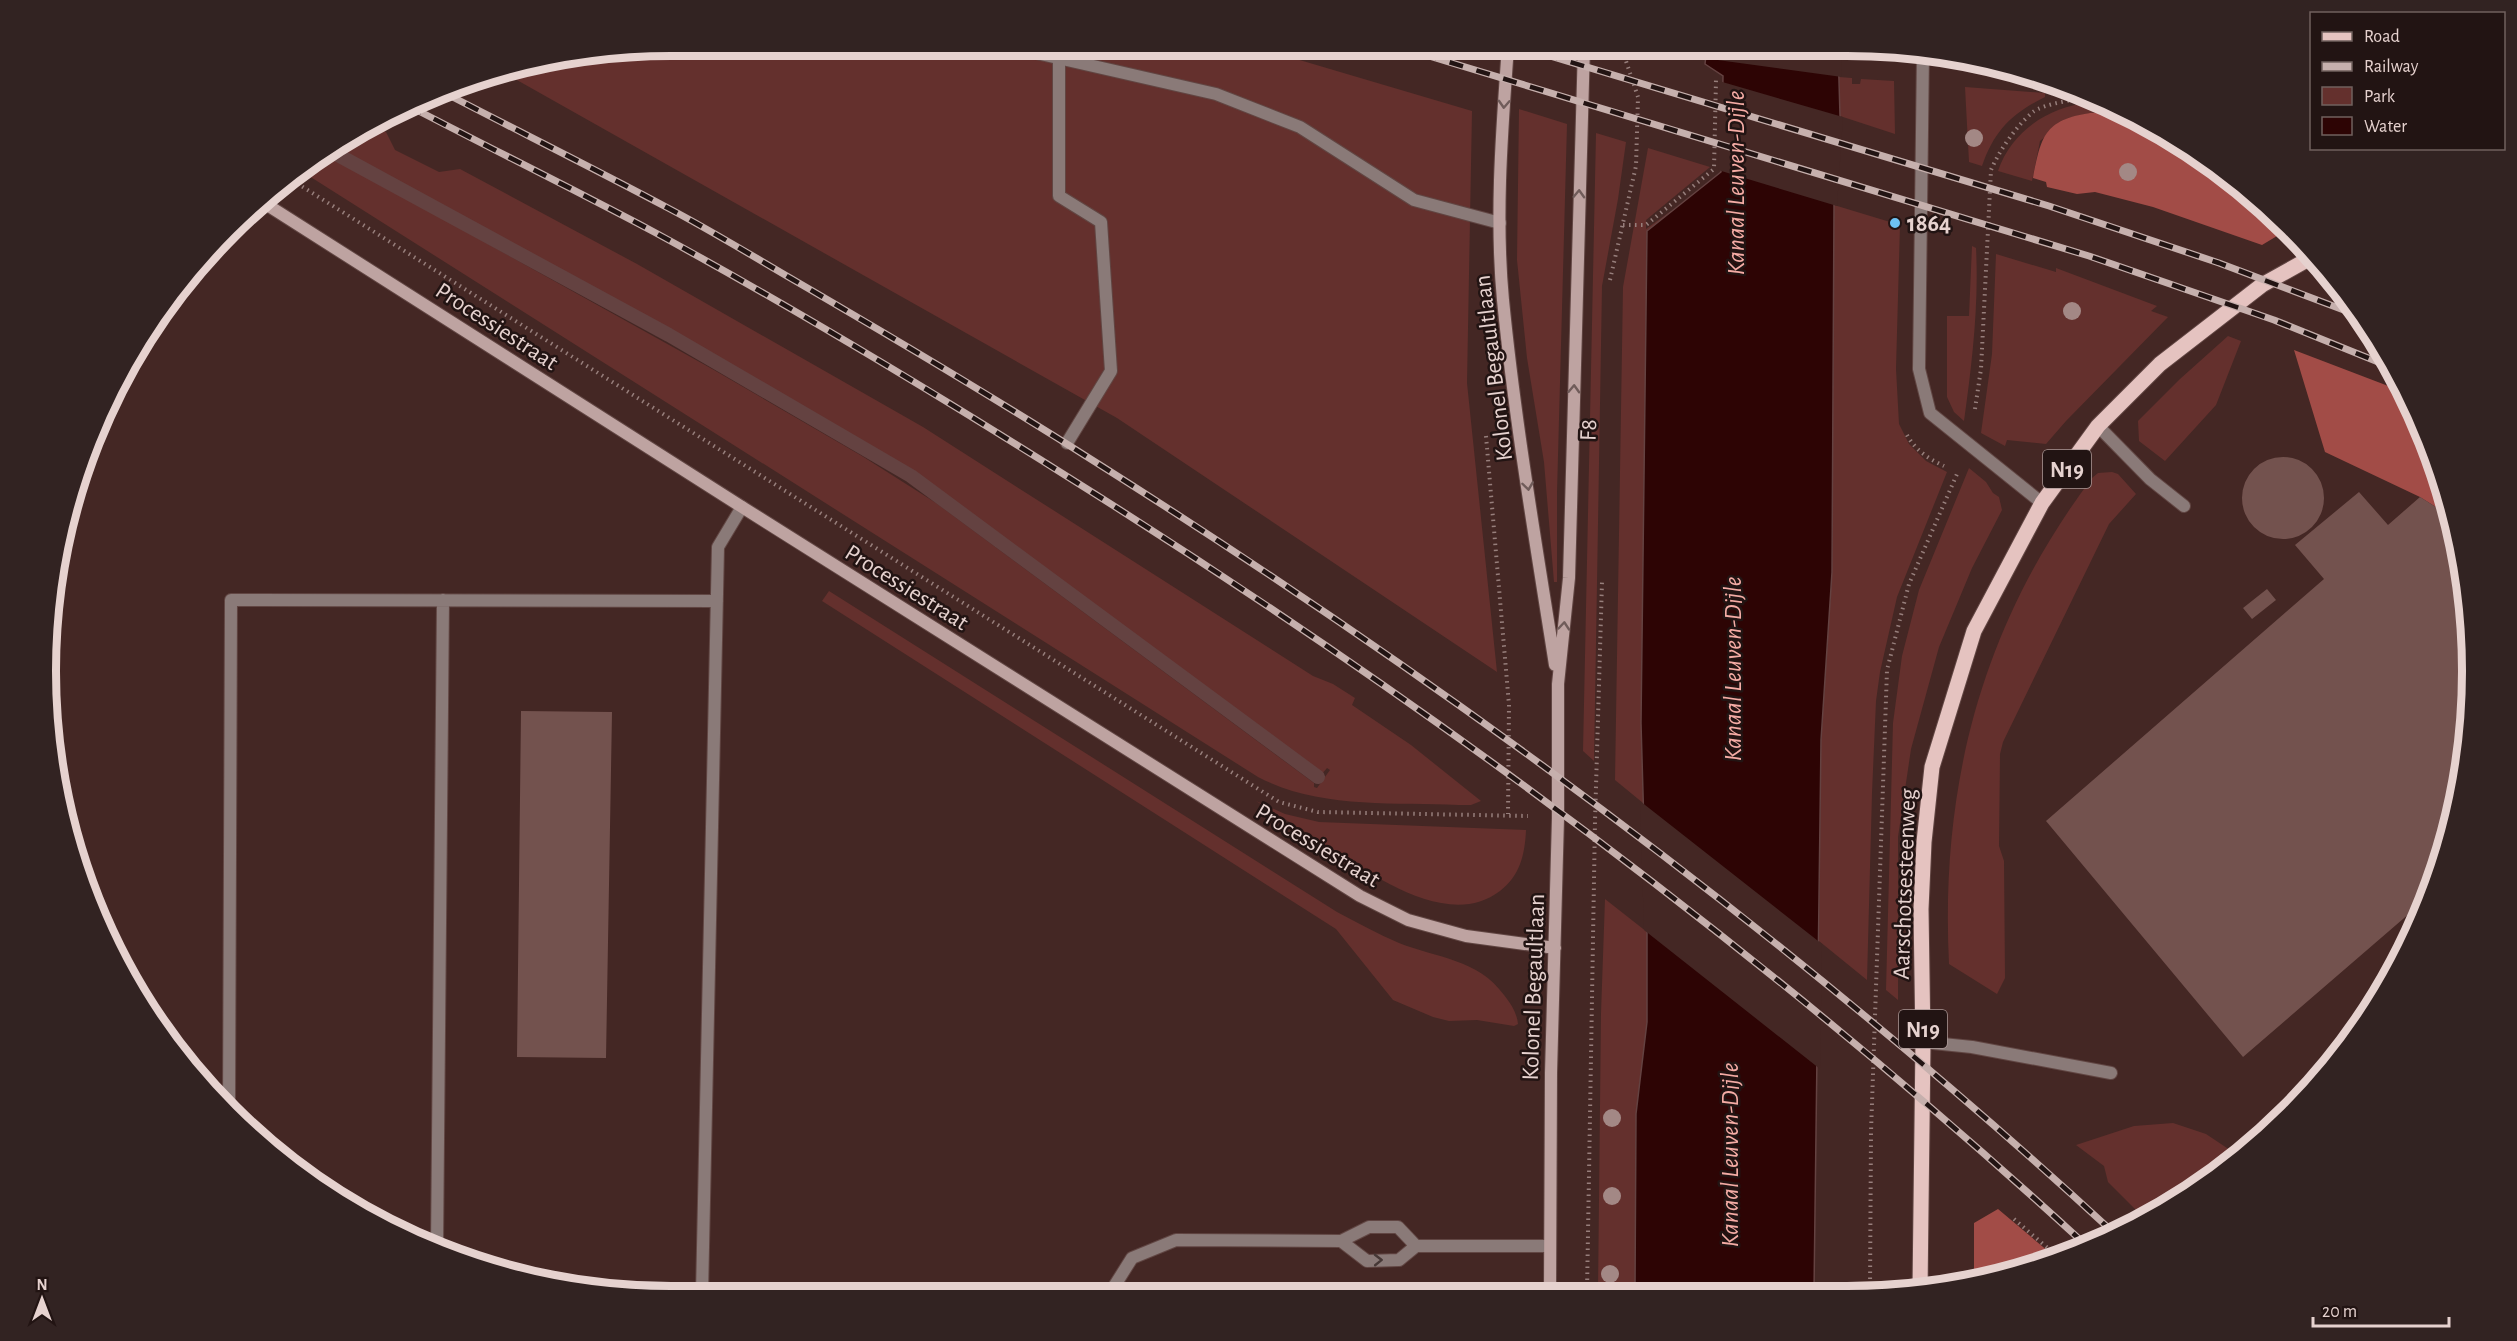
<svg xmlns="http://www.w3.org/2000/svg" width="2517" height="1341" viewBox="0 0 2517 1341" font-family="'Alegreya Sans',sans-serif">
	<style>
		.green { fill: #64302d }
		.forest { fill: #a24c47 }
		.water { fill: #2d0404; stroke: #644241; stroke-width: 1.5 }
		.pier { fill: #442724 }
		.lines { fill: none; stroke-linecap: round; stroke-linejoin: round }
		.stream { stroke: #644241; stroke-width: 14 }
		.building { fill: #73524e }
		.lane-casing { stroke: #614643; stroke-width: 14 }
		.street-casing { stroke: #614643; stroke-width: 14 }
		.secondary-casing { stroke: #614643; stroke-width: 14 }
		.primary-casing { stroke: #614643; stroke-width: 17 }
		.path { stroke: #977f7c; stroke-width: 4; stroke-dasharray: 1.5 4.5; stroke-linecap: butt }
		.lane { stroke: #8a7a78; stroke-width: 12 }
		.street { stroke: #8a7a78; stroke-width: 12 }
		.secondary { stroke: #bea3a1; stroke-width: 12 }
		.primary { stroke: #e5c3c0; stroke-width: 15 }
		.rail-casing { stroke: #c6b0ad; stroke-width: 7 }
		.rail { stroke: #221413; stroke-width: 4.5; stroke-dasharray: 14; stroke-linecap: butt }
		.tree { fill: #a38885 }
		.oneway { stroke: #705c5a }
		.oneway2 { stroke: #463836 }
		.poi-dot { fill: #6dc2f3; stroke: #221413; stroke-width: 2 }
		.labels { text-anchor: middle; stroke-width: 5; stroke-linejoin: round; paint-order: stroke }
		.shield { fill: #221413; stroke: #ab9997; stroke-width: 1.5 }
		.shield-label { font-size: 22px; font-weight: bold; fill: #e6d2cf }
		.poi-label { font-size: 24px; font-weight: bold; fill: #e6d2cf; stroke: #221413; text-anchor: start }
		.street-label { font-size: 24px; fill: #e6d2cf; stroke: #221413 }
		.water-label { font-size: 26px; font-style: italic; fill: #f5aca5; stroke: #221413 }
		.rim { fill: none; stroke: #e6d2cf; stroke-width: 8 }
	</style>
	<rect width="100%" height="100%" fill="#442724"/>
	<path class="green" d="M671 45 1252 46 1472 111 1467 383 1497 672 1117 418 499 70 549 57Z
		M1839 77 1852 78V84H1860L1861 79 1894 81 1895 134 1840 116Z
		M1965 87 2045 93V97C2012 113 1994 131 1982 166L1969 162Z
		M2089 103H2106L2128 113H2090L2068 118 2040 141 2032 181 1998 171C2011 132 2049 106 2089 103Z
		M1519 109 1567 124 1557 493V582H1554L1544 462 1527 358 1517 260Z
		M369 124 386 132 395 150 439 172 460 169 637 264 923 427 1313 676 1333 684 1355 698 1352 705 1411 745 1481 801 1471 805H1459C1392 802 1319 809 1258 777L298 169 323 152 714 370 862 456 936 503 1314 783V787L1317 788 1330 770 1327 768 1321 775 957 506 878 454 613 301 331 147Z
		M1596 133 1626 142 1618 199 1602 286 1594 761 1583 751Z
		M1648 148 1710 167 1646 220V229L1671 211 1646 383 1643 803 1615 780 1623 287Z
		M1834 205 1900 225 1896 369 1899 424 1909 444 1926 461 1947 472 1897 597 1880 672 1876 701 1872 793 1867 980 1819 941 1821 740 1832 572Z
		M1972 246 1976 248C1979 305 1972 364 1964 421L1954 412 1947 397V316H1969Z
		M1996 254 2056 272V268L2157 306 2151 311 2168 317 2066 421 2046 444 2007 440 2005 446 1981 433 1992 354Z
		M2228 336 2241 341 2216 405 2165 461 2139 441 2138 421 2180 379Z
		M1969 468 1986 482 1993 493 1999 497 2002 510 1972 568 1939 647 1911 749 1898 837V1000L1886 990 1893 723 1902 656 1919 590Z
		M2112 472 2118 474 2136 494 2109 524 2003 742 2000 754 1999 846 2004 861 2005 978 1997 994 1949 964C1940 783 1983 623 2092 478L2098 473Z
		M829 591 1337 912C1358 923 1378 934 1399 943 1437 958 1478 959 1504 995 1511 1004 1517 1013 1518 1024L1514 1026 1477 1020 1449 1021 1433 1017 1393 1000 1336 929 822 601Z
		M1256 801 1285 814 1319 822 1526 830C1525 854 1520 876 1500 891 1449 930 1374 876 1329 847 1305 832 1280 816 1256 801Z
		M1605 899 1647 932V1022L1636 1114 1635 1292H1598L1601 1013Z
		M2173 1123 2206 1134 2236 1154 2194 1190 2150 1214 2142 1208 2136 1210 2108 1182 2104 1166 2076 1145 2134 1126Z"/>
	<path class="forest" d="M2090 113H2128L2228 174 2287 230 2262 245 2153 207 2095 192 2077 194 2047 187 2046 182 2033 178C2041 137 2044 120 2090 113Z
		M2294 350 2404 392 2439 470 2450 516 2420 497 2325 452Z
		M1998 1209 2055 1257 1974 1278V1223Z"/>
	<path class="water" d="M1707 46H1838L1840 116 1834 205 1832 572 1821 740 1814 1291 1635 1292 1636 1114 1647 1022V932L1641 723 1647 231 1721 172 1723 76 1705 64Z"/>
	<path class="pier" d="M1704 46H1841L1842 77 1703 58Z
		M1719 81 1843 117 1837 206 1718 170Z
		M1640 801 1822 944 1820 1069 1644 930Z"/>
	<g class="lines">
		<path class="stream" d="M327 149 669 335 911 476 1318 777"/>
	</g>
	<path class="building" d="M2242 498a41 41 0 1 1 82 0a41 41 0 1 1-82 0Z
		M2359 492 2388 525 2420 497 2450 516 2467 589 2471 712 2451 833 2425 900 2243 1057 2046 821 2324 579 2295 545Z
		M2267 589 2276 600 2252 619 2243 608Z
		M521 711 612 712 606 1058 517 1057Z"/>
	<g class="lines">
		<defs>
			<path id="lane" d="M1001 45 1216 94 1300 127 1414 200 1500 223
				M1059 59V196L1101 222 1111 371 1067 443
				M2098 426 2150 479 2184 506
				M1923 1042 1972 1047 2111 1073
				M229 1110 231 600 717 601
				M1341 1241 1367 1261 1399 1260 1416 1246H1550
				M437 1248 443 600
				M1110 1293 1132 1258 1176 1240 1341 1241 1369 1227H1398L1416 1246
				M702 1294 718 547 742 507"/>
			<path id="street" d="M1923 52 1919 369 1930 413 2042 503"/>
			<path id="secondary" d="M1508 46C1502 130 1495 216 1503 300 1515 422 1536 544 1555 665
				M261 201 742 507 1360 896 1408 920 1466 936 1555 948
				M1550 1292 1551 1073 1558 818V684L1569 578 1584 46"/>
			<path id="primary" d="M1920 1291 1923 1042 1921 909 1924 842 1932 767 1974 631 2042 503 2098 426 2160 364 2262 285 2314 256"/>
		</defs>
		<use href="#lane" class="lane-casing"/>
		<use href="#street" class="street-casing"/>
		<use href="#secondary" class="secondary-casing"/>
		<use href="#primary" class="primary-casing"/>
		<path class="path" d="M287 177 1279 802 1318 812 1528 816
			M1623 225H1646L1714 169 1716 80
			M1610 280 1636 166 1638 97 1621 46
			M1975 409 1981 369 1991 170C1999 151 2016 126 2033 112 2043 104 2079 98 2093 98
			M1907 435C1915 450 1929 459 1944 466
			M1486 436 1509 705 1508 814
			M2014 1219 2057 1256
			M1870 1291 1871 1132 1887 670 1909 584 1957 474
			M1587 1292 1595 821 1602 582"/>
		<use href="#lane" class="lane"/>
		<use href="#street" class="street"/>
		<use href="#secondary" class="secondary"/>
		<use href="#primary" class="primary"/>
		<defs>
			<path id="rail" d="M1396 46 2089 256 2274 320 2393 368
				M1517 46 2049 206 2219 263 2357 315
				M1827 46 1954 57
				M441 91C516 130 593 168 668 208 710 230 751 255 792 279 892 337 991 396 1089 458 1451 686 1799 943 2114 1233
				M409 106C490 148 573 189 654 232 794 308 933 392 1068 477 1429 703 1774 959 2088 1247"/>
		</defs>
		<use href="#rail" class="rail-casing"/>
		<use href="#rail" class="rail"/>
	</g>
	<g class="tree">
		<circle cx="1974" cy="138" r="9"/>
		<circle cx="2128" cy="172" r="9"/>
		<circle cx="2072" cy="311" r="9"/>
		<circle cx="1612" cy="1118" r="9"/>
		<circle cx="1612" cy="1196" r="9"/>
		<circle cx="1610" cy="1274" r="9"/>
	</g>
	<defs><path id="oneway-chevron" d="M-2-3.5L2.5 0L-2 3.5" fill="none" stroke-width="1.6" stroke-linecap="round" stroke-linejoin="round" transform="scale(1.5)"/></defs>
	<g class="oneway">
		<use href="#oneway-chevron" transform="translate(1504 104) rotate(93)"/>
		<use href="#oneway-chevron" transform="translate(1579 194) rotate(-88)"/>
		<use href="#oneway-chevron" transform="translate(1574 389) rotate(-88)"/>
		<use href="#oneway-chevron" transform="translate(1528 486) rotate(82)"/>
		<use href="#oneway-chevron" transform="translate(1564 626) rotate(-85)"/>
	</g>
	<use class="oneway2" href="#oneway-chevron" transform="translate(1378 1260) rotate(-1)"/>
	<circle class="poi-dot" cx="1895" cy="223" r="6"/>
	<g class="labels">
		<g class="shield">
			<rect x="2043" y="450" width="48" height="38" rx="4.5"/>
			<rect x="1899" y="1010" width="48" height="38" rx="4.5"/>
		</g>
		<g class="shield-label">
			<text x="2067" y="477">N19</text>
			<text x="1923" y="1037">N19</text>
		</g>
		<g class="poi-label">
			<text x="1907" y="231">1864</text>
		</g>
		<g class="street-label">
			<text transform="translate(497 326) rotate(33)" y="8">Processiestraat</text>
			<text transform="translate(1493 368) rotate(-97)" y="8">Kolonel Begaultlaan</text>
			<text transform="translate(1588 430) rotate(-88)" y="8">F8</text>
			<text transform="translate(907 587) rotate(32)" y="8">Processiestraat</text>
			<text transform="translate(1318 845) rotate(31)" y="8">Processiestraat</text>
			<text transform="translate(1904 884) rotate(-88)" y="8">Aarschotsesteenweg</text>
			<text transform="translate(1533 987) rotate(-88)" y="8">Kolonel Begaultlaan</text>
		</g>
		<g class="water-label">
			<text transform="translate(1735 183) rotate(-90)" y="9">Kanaal Leuven-Dijle</text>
			<text transform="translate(1732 669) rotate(-90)" y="9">Kanaal Leuven-Dijle</text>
			<text transform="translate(1729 1155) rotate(-90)" y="9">Kanaal Leuven-Dijle</text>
		</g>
	</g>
	<path d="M0 0H2517V1341H0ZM671 56H1847A615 615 0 0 1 2462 671V671A615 615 0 0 1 1847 1286H671A615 615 0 0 1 56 671V671A615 615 0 0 1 671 56Z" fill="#322322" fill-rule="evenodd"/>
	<path class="rim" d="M671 56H1847A615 615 0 0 1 2462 671V671A615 615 0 0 1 1847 1286H671A615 615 0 0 1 56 671V671A615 615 0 0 1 671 56Z"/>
	<rect x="2310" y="12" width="195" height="138" fill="#221413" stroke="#70605e" stroke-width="1.5"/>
	<rect x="2322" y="32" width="30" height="9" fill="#e5c3c0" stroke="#70605e" stroke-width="1.5"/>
	<text x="2364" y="42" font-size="18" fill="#e6d2cf">Road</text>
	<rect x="2322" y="62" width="30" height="9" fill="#c6b0ad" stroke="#70605e" stroke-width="1.5"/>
	<text x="2364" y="72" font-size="18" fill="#e6d2cf">Railway</text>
	<rect x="2322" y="87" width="30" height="18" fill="#64302d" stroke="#70605e" stroke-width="1.5"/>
	<text x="2364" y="102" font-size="18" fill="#e6d2cf">Park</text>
	<rect x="2322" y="117" width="30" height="18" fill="#2d0404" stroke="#70605e" stroke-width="1.5"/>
	<text x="2364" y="132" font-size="18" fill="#e6d2cf">Water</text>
	<g transform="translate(42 1299)" stroke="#221413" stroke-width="4.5" paint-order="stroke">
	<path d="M0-4.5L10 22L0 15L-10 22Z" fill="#e6d2cf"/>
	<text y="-9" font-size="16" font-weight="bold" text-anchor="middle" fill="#e6d2cf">N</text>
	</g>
	<path d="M2313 1317v9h136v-9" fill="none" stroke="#e6d2cf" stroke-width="3"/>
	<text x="2322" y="1317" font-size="18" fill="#e6d2cf" stroke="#221413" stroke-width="4.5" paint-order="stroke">20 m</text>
</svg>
